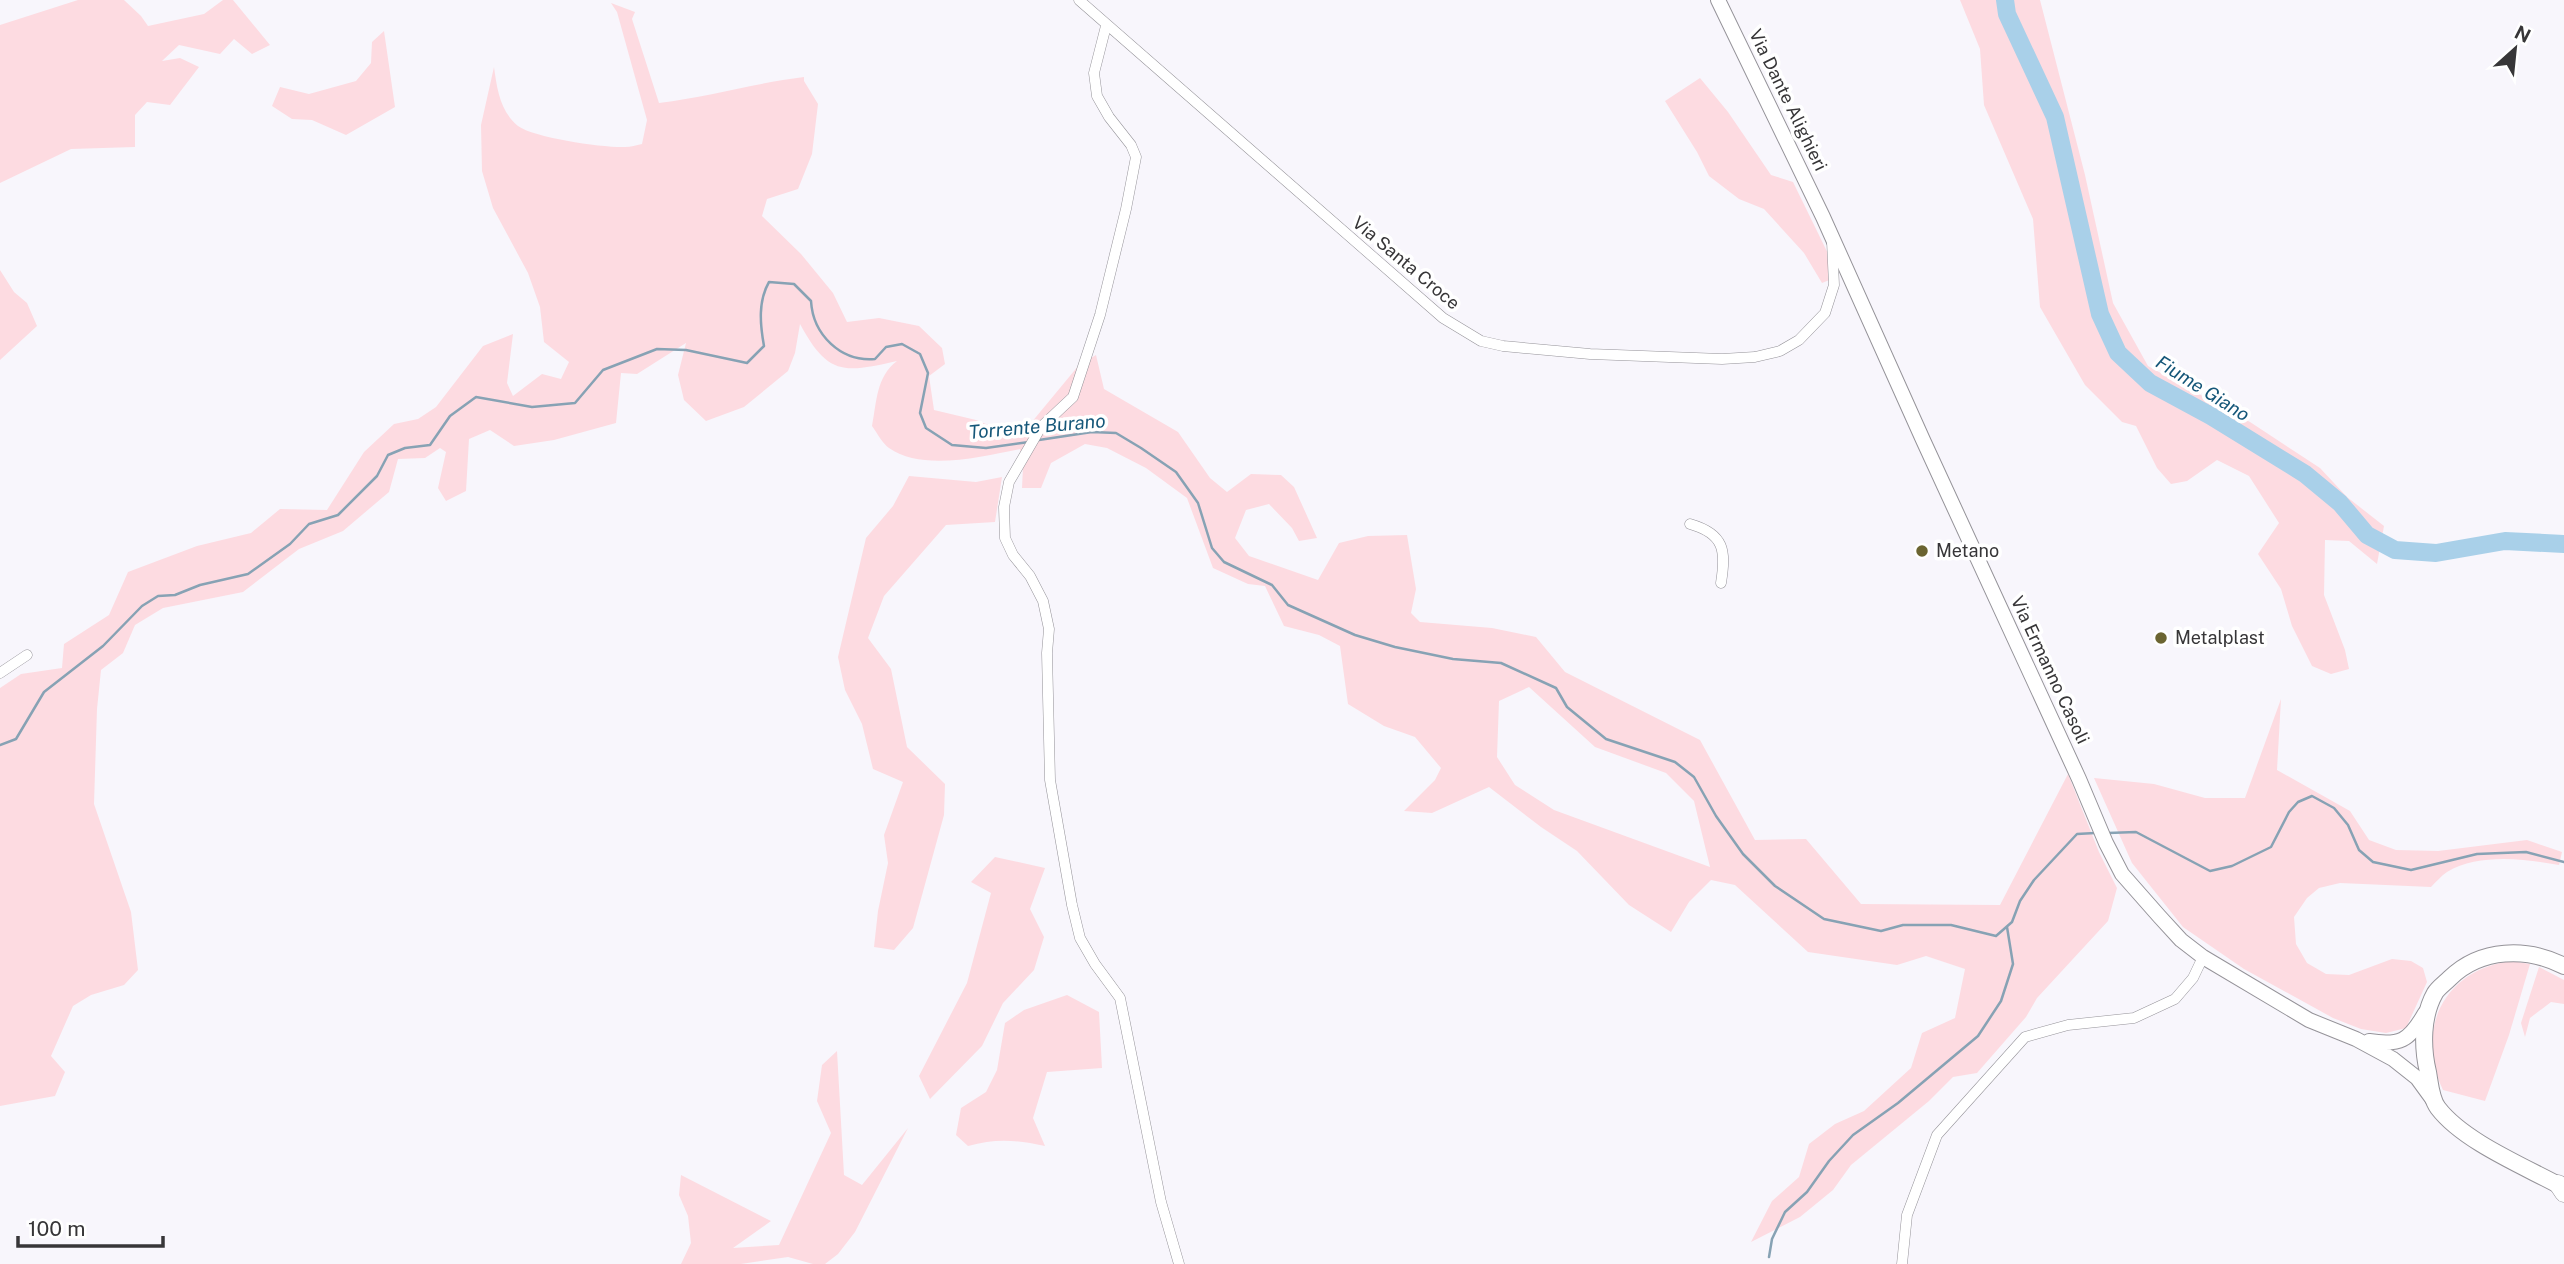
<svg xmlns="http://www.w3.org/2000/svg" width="2564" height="1264" viewBox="0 0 2564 1264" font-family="'Public Sans',sans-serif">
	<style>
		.green { fill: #fddbe1; fill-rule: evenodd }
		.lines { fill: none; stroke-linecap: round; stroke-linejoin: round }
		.stream { stroke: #87a2b4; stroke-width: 2.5 }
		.river { stroke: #a9d0e9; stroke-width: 18 }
		.street-casing { stroke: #959399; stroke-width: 11 }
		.secondary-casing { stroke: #959399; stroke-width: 16 }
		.primary-casing { stroke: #959399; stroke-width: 18 }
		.highway-casing { stroke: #959399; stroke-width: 19 }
		.street { stroke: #fff; stroke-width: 10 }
		.secondary { stroke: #fff; stroke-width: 14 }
		.primary { stroke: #fff; stroke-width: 16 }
		.highway { stroke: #fff; stroke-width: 18 }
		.poi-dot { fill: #6b6431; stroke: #fff; stroke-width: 2.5 }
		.labels { text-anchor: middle; stroke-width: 7; stroke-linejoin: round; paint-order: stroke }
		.street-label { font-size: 18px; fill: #373638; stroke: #fff }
		.poi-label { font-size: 18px; fill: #373638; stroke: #fff; text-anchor: start }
		.water-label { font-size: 19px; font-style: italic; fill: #155779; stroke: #fff }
	</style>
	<rect width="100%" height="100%" fill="#f8f6fc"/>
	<path class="green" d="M78 0H124L141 16 148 26 204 14 223 0H233L270 45 252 54 234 39 220 54 179 45 162 61 180 58 199 67 170 105 147 102 135 115V147L71 149 0 183V25Z
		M1960 0H2040L2085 175 2113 303 2148 366 2250 422 2320 468 2347 497 2384 526 2377 564 2349 541 2325 540 2324 595 2345 650 2349 669 2331 674 2312 666 2292 626 2281 589 2258 554 2279 523 2249 476 2217 460 2187 481 2171 484 2157 468 2136 426 2122 422 2085 385 2040 307 2033 219 1984 105 1980 49Z
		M611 3 635 12 632 19 659 103C708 97 755 83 804 77V81L818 104 812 154 798 189 767 199 762 216 801 254 833 293 847 322 879 318 919 326 942 348 945 364 929 376 934 410 976 420 1008 433 1031 423 1079 365 1096 355 1104 389 1178 432 1210 478 1227 492 1251 474 1281 475 1294 487 1317 538 1299 541 1292 528 1269 504 1246 510 1235 538 1249 556 1318 580 1339 543 1368 536 1407 535 1416 589 1411 613 1420 622 1492 628 1536 637 1565 672 1700 740 1755 840 1806 839 1861 904 2000 905 2068 774 2099 852 2117 888 2108 921 2037 998 2026 1017 1977 1073 1953 1077 1929 1101 1851 1165 1833 1190 1800 1217 1751 1242 1772 1201 1799 1177 1809 1144 1835 1124 1864 1111 1911 1068 1922 1033 1955 1018 1965 969 1926 956 1897 965 1808 952 1735 885 1711 880 1689 902 1671 932 1629 905 1577 851 1541 827 1489 787 1432 813 1404 811 1435 780 1441 768 1415 737 1384 726 1348 704 1340 646 1319 635 1284 626 1265 586 1248 584 1213 568 1187 498 1146 468 1107 448 1085 444 1051 463 1041 488H1022L1023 467 1020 449C983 456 923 472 889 448 883 444 877 433 872 426 877 401 876 377 897 361 844 373 828 376 800 324L795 353 788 371 744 407 706 421 684 400 678 375 686 343 637 374 621 373 616 423 554 440 514 446 490 430 469 439 466 491 446 501 438 488 446 452 440 448 425 458 398 459 389 492 343 531 299 549 243 592 163 608 135 625 123 653 101 670 97 709 94 804 131 912 138 970 124 985 91 995 73 1006 51 1056 65 1072 55 1096 0 1106V688L21 674 62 668 64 644 109 615 128 572 197 546 251 533 280 509 327 510 364 452 394 424 418 419 436 407 483 346 513 334 507 383 513 396 542 374 561 379 569 362 544 342 540 307 528 273 493 208 482 171 481 125 494 67C497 89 500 111 518 126 534 138 605 148 625 147 631 147 636 145 642 144L647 120 617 12ZM1529 687 1595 747 1666 773 1694 801 1710 867 1554 810 1515 785 1497 757 1499 701Z
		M384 31 395 107 346 135 312 120 292 119 272 106 280 87 309 94 356 81 371 63 372 42Z
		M1700 78 1728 112 1771 175 1793 182 1839 276 1822 283 1804 253 1764 209 1739 199 1709 176 1697 152 1665 101Z
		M0 270 14 292 27 303 37 326 0 360Z
		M909 476 976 482 1002 477 995 522 946 525 884 596 868 638 891 669 907 747 945 784 944 815 913 928 894 950 874 947 878 911 888 863 884 835 903 782 873 769 862 724 845 690 838 657 866 538 893 506Z
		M2281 699 2277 770 2350 811 2369 840 2396 850 2438 851 2527 840 2562 852 2559 865C2525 859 2479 853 2447 872 2441 876 2436 882 2431 887L2340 883 2319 888 2307 898 2294 917 2296 944 2307 963 2326 974 2349 975 2392 959 2411 961 2423 968 2427 982 2406 1028 2386 1033 2361 1029 2333 1018 2244 969 2183 927 2132 863 2094 778 2154 784 2205 798H2245Z
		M995 857 1045 868 1030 909 1044 937 1034 970 1003 1003 982 1046 930 1099 919 1076 967 983 991 893 971 882Z
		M2511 961 2530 964 2509 1035 2485 1101 2443 1090C2415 1030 2443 970 2511 961Z
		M2539 967 2564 980V1004L2551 1002 2530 1018 2525 1037 2521 1023Z
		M1067 995 1099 1012 1102 1068 1047 1072 1033 1118 1045 1146C1017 1140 996 1138 968 1146L956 1135 961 1108 986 1092 997 1070 1005 1023 1024 1010Z
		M837 1051 844 1175 862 1185 908 1128 855 1232 838 1254 825 1264H813L788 1257 741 1264H681L691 1243 688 1216 679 1195 681 1175 771 1221 733 1248 779 1245 831 1133 817 1101 822 1065Z"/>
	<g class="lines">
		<path class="stream" d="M1039 440 1092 432 1116 433 1141 448 1176 472 1198 503 1212 548 1224 562 1272 585 1288 605 1355 635 1395 647 1453 659 1501 663 1556 688 1567 707 1606 739 1675 762 1694 777 1716 816 1743 854 1775 886 1824 919 1881 931 1903 925H1951L1996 936 2012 922 2020 901 2034 880 2077 834 2095 833
			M0 745 16 739 44 692 103 646 142 606 158 596 175 595 200 585 248 574 290 544 309 524 338 515 377 476 388 455 405 448 430 445 450 416 476 397 532 407 575 403 603 370 657 349 686 350 747 363 764 346C760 324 758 301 769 282L794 284 811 301C813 335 841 362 875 359L886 347 902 344 920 354 928 373 920 413 926 428 952 445 986 448 1029 442
			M2108 833 2136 832 2210 871 2232 866 2271 847 2289 812 2298 802 2312 796 2334 808 2348 825 2359 850 2373 862 2411 870 2477 854 2526 852 2564 862
			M1769 1257 1772 1239 1785 1212 1807 1192 1829 1161 1853 1135 1898 1103 1978 1036 2001 1001 2013 964 2007 927"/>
		<path class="river" d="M2005 0 2007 14 2055 117 2100 314 2118 353 2150 383 2211 416 2305 474 2340 503 2367 535 2395 550 2436 553 2505 541 2564 544"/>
		<defs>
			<path id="street" d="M1079 0 1443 318 1481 341 1503 346 1590 354 1722 359 1755 357 1780 351 1799 340 1825 313 1834 285 1832 241
				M1106 26 1094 73 1097 96 1109 117 1131 145 1136 157 1126 209 1100 315 1073 397 1041 427 1009 482 1004 507 1005 538 1013 555 1030 576 1043 601 1049 629 1047 653 1050 780 1072 905 1080 938 1095 964 1120 998 1161 1202 1179 1264
				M1690 524C1725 534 1726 551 1721 583
				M0 673 27 655
				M1902 1264 1907 1215 1937 1135 2025 1037 2068 1025 2134 1018 2175 999 2193 978 2203 957"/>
			<path id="secondary" d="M1718 0 1823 217 1923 440 2079 779 2106 843 2122 874 2159 916 2181 940 2203 957 2309 1020 2356 1039 2393 1059 2417 1078 2433 1100
				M2369 1041C2400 1046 2409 1041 2425 1013"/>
			<path id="primary" d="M2564 966C2527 947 2481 948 2450 978 2445 983 2438 988 2435 993 2422 1016 2422 1047 2428 1072 2430 1083 2431 1099 2438 1108 2464 1142 2526 1167 2564 1188"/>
			<path id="highway" d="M2558 1184 2564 1193"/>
		</defs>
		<use href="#street" class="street-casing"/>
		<use href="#secondary" class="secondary-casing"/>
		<use href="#primary" class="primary-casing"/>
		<use href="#highway" class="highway-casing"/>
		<use href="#street" class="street"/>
		<use href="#secondary" class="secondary"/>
		<use href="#primary" class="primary"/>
		<use href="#highway" class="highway"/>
	</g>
	<g class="poi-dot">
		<circle cx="1922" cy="551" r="7"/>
		<circle cx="2161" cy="638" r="7"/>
	</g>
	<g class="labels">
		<g class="street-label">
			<text transform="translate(1788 100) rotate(64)" y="6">Via Dante Alighieri</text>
			<text transform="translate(1406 263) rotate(40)" y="6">Via Santa Croce</text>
			<text transform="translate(2050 670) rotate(65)" y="6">Via Ermanno Casoli</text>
		</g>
		<g class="poi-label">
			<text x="1936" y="557">Metano</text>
			<text x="2175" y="644">Metalplast</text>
		</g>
		<g class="water-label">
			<text transform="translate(2203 388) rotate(32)" y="7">Fiume Giano</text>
			<text transform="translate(1037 426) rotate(-5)" y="7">Torrente Burano</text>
		</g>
	</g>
	<g transform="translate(2515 49) rotate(27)" stroke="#ffffff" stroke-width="5" paint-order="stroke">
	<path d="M0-5L12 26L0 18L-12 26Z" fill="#373638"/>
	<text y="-10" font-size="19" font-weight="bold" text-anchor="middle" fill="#373638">N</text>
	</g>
	<path d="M18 1236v10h145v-10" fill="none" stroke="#373638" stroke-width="3.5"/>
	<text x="28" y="1236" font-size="21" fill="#373638" stroke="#ffffff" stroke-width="5" paint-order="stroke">100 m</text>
</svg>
